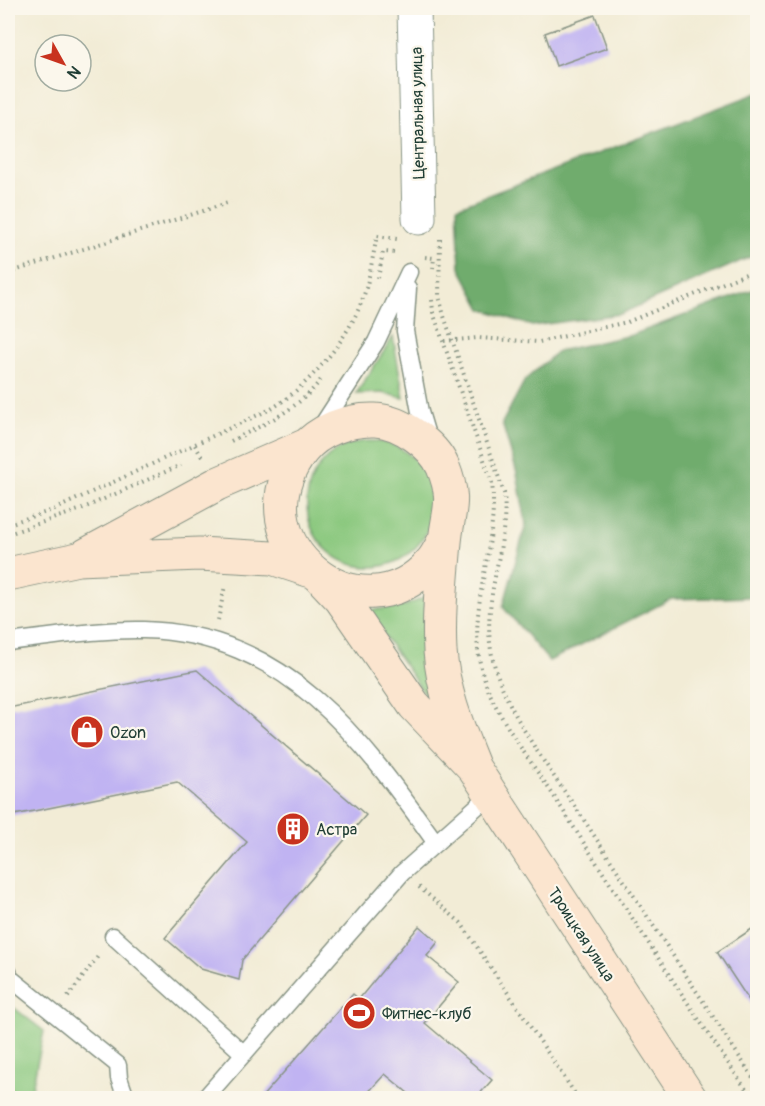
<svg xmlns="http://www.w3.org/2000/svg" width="765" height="1106" viewBox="0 0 765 1106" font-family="Pangolin,sans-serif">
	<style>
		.green { fill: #8ac87e; stroke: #548259; stroke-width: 1.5 }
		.forest { fill: #6fac6d; stroke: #477450; stroke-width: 1.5 }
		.building { fill: #c0b3f2 }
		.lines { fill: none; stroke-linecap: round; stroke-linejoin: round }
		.lane-casing { stroke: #889485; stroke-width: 19 }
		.street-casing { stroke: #889485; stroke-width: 35 }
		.secondary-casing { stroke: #889485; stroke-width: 35 }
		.path { stroke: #889485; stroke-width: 4; stroke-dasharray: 1.5 4.5; stroke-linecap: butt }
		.lane { stroke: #fff; stroke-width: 16 }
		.street { stroke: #fff; stroke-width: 33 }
		.secondary { stroke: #fbe5cf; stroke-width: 33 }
		.labels { text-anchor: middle; stroke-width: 4.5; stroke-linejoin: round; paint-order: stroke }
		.street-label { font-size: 16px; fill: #1f3d34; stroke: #fbf7ec }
		.poi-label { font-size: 16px; fill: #1f3d34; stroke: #fbf7ec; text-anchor: start }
	</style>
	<rect width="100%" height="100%" fill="#fbf7ec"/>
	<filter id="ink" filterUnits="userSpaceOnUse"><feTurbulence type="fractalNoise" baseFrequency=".0167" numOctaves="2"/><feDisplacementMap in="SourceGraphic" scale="12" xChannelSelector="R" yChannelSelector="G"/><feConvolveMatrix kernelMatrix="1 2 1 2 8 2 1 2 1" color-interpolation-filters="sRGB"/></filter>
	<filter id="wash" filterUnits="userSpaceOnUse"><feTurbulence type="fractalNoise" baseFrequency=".008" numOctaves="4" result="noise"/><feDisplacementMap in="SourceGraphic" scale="24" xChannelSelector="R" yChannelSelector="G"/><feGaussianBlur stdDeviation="1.35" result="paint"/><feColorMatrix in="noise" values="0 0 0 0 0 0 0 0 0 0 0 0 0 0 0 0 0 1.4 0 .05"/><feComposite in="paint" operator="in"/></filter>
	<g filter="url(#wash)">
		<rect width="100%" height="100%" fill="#f2ecd6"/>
		<path class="green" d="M393 337 404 398 383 393 356 394Z
			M307 504a63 63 0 1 1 126 0a63 63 0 1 1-126 0Z
			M426 597 424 659 435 709 367 611 407 605Z
			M9 1004 44 1031 30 1098H8Z"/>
		<path class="forest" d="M757 93V254L620 314 532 326 482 309 460 268 457 207Z
			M757 288V597L671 599 549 661 503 607 526 524 517 473 502 423 525 380 558 351 632 335Z"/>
		<g id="blocks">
			<path class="building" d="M595 15 607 48 556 66 545 33Z
				M197 670 366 815 242 960 239 980 201 969 165 938 247 842 177 782 9 816 8 810V708Z
				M758 925V1014L717 952Z
				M419 926 438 942 427 956 459 982 425 1023 492 1080 476 1098H414L385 1074 363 1098H261L353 994 359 999Z"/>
		</g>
	</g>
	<g filter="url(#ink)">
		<use href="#blocks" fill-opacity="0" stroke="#889485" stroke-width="1.5"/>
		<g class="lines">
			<defs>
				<path id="lane" d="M408 288 405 331 420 412 429 442
					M321 427 376 342 409 272
					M8 642C52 637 98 629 144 630 286 634 361 738 436 843
					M113 936 244 1054
					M8 971 10 978 118 1065 119 1078 126 1098
					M205 1098 402 873 491 794"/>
				<path id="street" d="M414 8 419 218"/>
				<path id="secondary" d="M445 539C441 546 437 556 431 562 362 644 231 543 302 451 318 430 349 419 375 420 400 421 433 444 443 467 457 502 448 510 445 542 442 578 438 615 440 651 443 693 459 730 474 768
					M86 555 217 484 307 445
					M8 574 78 559 199 554 272 558 308 570
					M323 580 341 599 414 705 474 768 690 1098"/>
			</defs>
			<use href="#lane" class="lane-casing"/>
			<use href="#street" class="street-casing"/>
			<use href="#secondary" class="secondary-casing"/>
			<path class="path" d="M440 239 439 296 444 316 504 493C509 546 482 597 491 650 500 706 552 772 584 820 642 908 700 997 758 1085
				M425 257 434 258 433 268
				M8 273 231 202
				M378 278 383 252 397 253
				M432 300 433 312 492 483C499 544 468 603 480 663 489 710 531 760 557 801 621 901 685 1001 752 1098
				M444 341 478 338 539 342 627 322 758 269
				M231 441C264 424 300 409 322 378
				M195 445 202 457
				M8 524 53 510 271 409C309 386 350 338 364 295 370 276 373 255 377 236L397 239
				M8 534 79 510 181 465
				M218 620 225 586
				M419 887 461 923 578 1098
				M68 997 99 955"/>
			<use href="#lane" class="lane"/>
			<use href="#street" class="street"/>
			<use href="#secondary" class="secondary"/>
		</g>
	</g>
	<defs>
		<symbol id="shop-disc" viewBox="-11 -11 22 22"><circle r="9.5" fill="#c8321e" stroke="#fbf7ec"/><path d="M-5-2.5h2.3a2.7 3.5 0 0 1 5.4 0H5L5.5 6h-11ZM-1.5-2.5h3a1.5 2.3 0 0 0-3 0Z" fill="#fff"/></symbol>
		<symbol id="building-disc" viewBox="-11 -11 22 22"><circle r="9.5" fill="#c8321e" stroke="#fbf7ec"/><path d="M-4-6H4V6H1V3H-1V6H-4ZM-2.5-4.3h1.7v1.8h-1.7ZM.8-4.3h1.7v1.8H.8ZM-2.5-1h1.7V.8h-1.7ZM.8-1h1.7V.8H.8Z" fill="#fff"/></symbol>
		<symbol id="stadium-disc" viewBox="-11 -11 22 22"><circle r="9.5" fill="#c8321e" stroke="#fbf7ec"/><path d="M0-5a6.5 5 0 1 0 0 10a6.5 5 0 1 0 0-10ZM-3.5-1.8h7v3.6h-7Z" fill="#fff"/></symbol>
	</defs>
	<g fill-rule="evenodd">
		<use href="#shop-disc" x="68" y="713" width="38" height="38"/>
		<use href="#building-disc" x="274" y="810" width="38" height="38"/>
		<use href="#stadium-disc" x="340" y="994" width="38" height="38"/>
	</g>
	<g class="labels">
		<g class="street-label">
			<text transform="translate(417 113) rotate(-91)" y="6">Центральная улица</text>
			<text transform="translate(582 934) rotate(57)" y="6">Троицкая улица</text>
		</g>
		<g class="poi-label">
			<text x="110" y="738">Ozon</text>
			<text x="316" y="835">Астра</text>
			<text x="382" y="1019">Фитнес-клуб</text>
		</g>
	</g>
	<rect width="765" height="1106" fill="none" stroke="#fbf7ec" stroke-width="30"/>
	<g transform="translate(63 63) rotate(130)"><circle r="28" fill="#fbf7ec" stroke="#a3ada2" stroke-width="1.5"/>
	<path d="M0-4.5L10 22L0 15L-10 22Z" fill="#c8321e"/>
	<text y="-9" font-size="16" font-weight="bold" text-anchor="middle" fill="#1f3d34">N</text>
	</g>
</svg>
